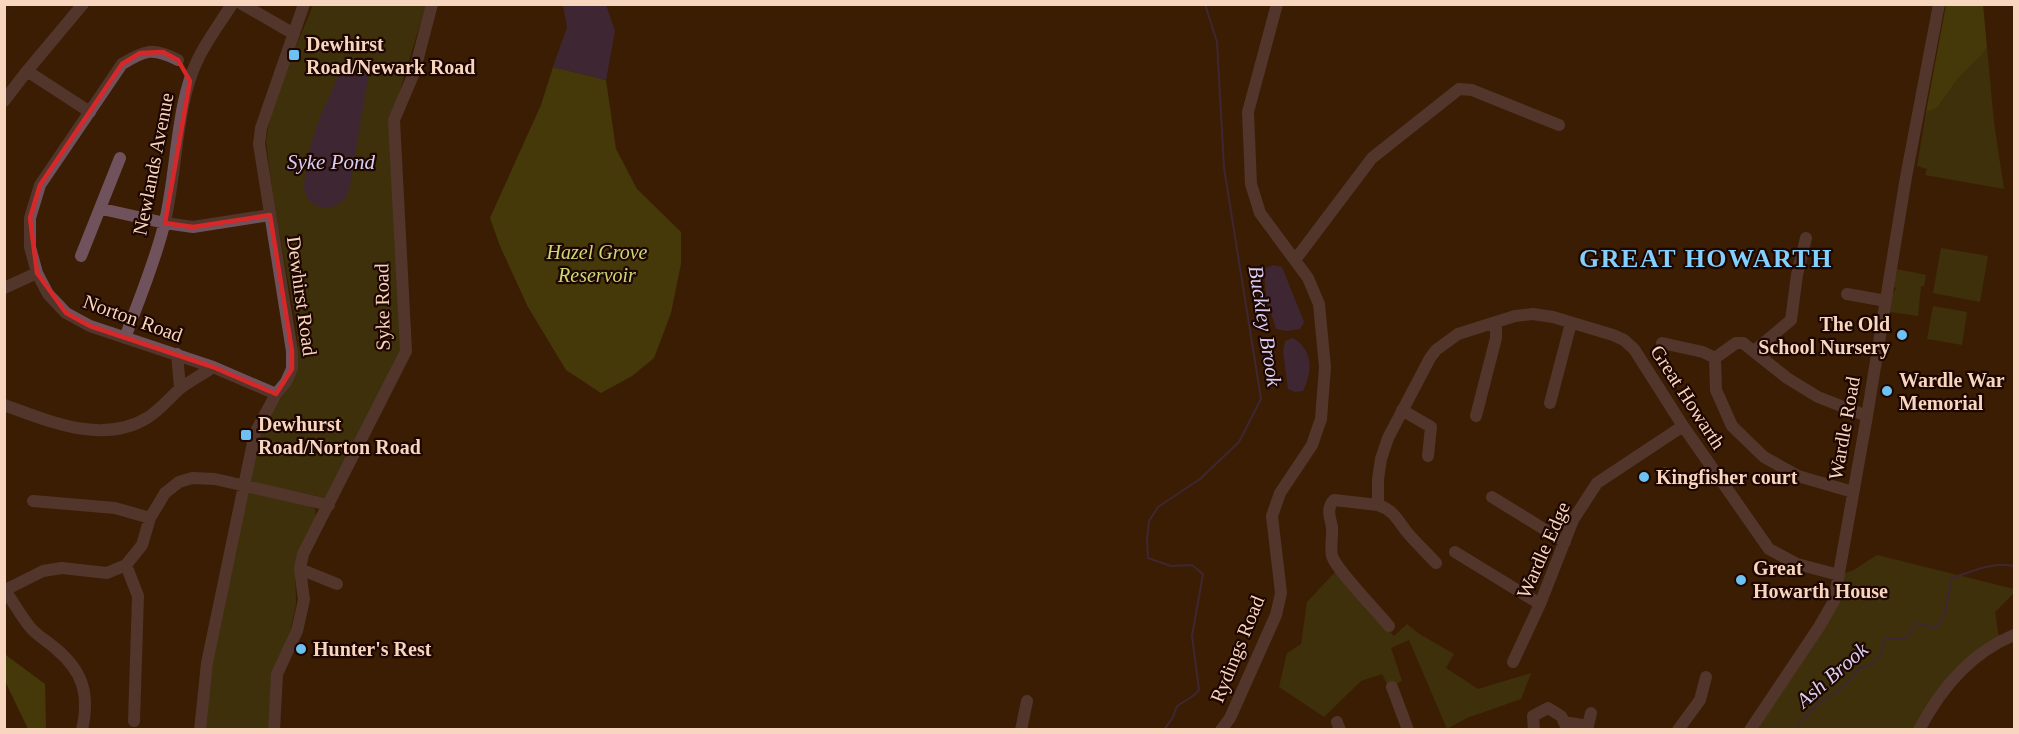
<svg xmlns="http://www.w3.org/2000/svg" width="2019" height="734" viewBox="0 0 2019 734" font-family="Georgia,serif">
	<style>
		.green { fill: #424713 }
		.forest { fill: #535a11 }
		.water { fill: #44336a }
		.lines { fill: none; stroke-linecap: round; stroke-linejoin: round }
		.stream { stroke: #44336a; stroke-width: 2 }
		.minor { stroke: #6f525c; stroke-width: 12 }
		.marked { fill: none; stroke: #d62828; stroke-width: 4.5; stroke-linejoin: round }
		.poi-dot { fill: #6dc2f3; stroke: #1e0700; stroke-width: 2 }
		.labels { text-anchor: middle; stroke-width: 4.5; stroke-linejoin: round; paint-order: stroke }
		.poi-label { font-size: 20px; font-weight: bold; fill: #f8d5bf; stroke: #1e0700; text-anchor: start }
		.street-label { font-size: 20px; fill: #f8d5bf; stroke: #1e0700 }
		.park-label { font-size: 20px; font-style: italic; fill: #cbd977; stroke: #1e0700 }
		.water-label { font-size: 21px; font-style: italic; fill: #d8d0f4; stroke: #1e0700 }
		.district-label { font-size: 26px; font-weight: bold; letter-spacing: 1.5px; fill: #82d0fd; stroke: #1e0700 }
	</style>
	<rect width="100%" height="100%" fill="#3b1d04"/>
	<path class="green" d="M313 5H426L397 100 401 347 326 498 250 482C253 463 255 442 264 424 275 404 292 388 297 364 302 340 289 289 285 264 277 223 271 182 266 141 273 93 296 49 313 5Z
		M1987 47 1994 123 2004 189 1925 175 1927 169 1917 166 1926 112 1937 108 1960 76 1981 56Z
		M1941 248 1988 256 1980 302 1933 293Z
		M1897 269 1926 275 1924 286H1921L1918 316 1890 312 1893 293 1896 289 1894 286Z
		M1933 306 1967 312 1962 345 1927 339Z
		M250 491 309 506 315 509 316 519 295 571 296 604 270 729 205 730 213 662 246 493Z
		M1877 555 2014 589V593L1995 612 1999 639 1993 642 1917 729 1754 730 1822 629 1842 574 1852 571Z
		M1336 571 1394 636 1407 624 1418 633 1454 654 1446 668 1478 689 1531 673 1521 699 1467 718 1447 729 1409 640 1391 648 1402 681 1389 688 1382 674 1361 681 1324 717 1279 687 1287 653 1301 644 1307 602Z"/>
	<path class="forest" d="M1946 5H1983L1987 47 1981 56 1960 76 1937 108 1926 112Z
		M553 67 606 80 616 149 637 189 681 232V264L671 313 654 358 632 376 601 393 566 370 528 307 500 246 490 218 541 105Z
		M5 652 7 656 45 684 46 729H28L5 681Z"/>
	<path class="water" d="M563 5H606L615 31 606 80 553 67 567 27Z
		M342 69 369 73 349 191C338 217 305 210 304 187 304 181 306 174 306 168 311 132 327 101 342 69Z
		M1273 265 1282 267 1304 322 1300 329 1287 331 1276 329 1266 297 1264 269Z
		M1293 338C1313 350 1313 371 1303 391L1295 392 1288 389 1283 351 1285 341Z"/>
	<g class="lines">
		<path class="stream" d="M1164 730 1173 717 1177 706 1193 696 1199 690 1192 636 1203 574 1192 565 1171 566 1148 558 1147 540 1149 521 1158 507 1200 479 1239 442 1261 399 1224 168 1217 42 1205 4
			M1793 730 1816 706 1846 684 1860 668 1873 664 1882 652 1884 639H1905L1916 623 1936 628 1944 616 1952 578C1974 571 1991 562 2014 566"/>
		<path class="minor" d="M242 4 294 34
			M178 60C153 47 145 50 122 64L40 185 30 218V247L37 273 48 294 66 313 90 326 213 367 276 394
			M27 71 90 112
			M4 101 27 71 83 4
			M102 209 165 223 193 227 270 215
			M81 256 120 158
			M1295 260 1372 158 1459 89 1472 90 1559 125
			M4 288 37 273
			M1847 294 1886 301
			M125 338C139 299 156 260 165 221 177 171 176 103 198 59 207 40 221 22 232 4
			M1662 343 1703 352 1715 358
			M1754 351 1791 320 1797 275 1806 238
			M177 354 180 388
			M1715 358 1716 390 1732 426 1764 457 1798 476 1853 492
			M1715 358 1736 343H1743L1787 378 1818 397 1867 416
			M1550 403 1571 323
			M4 405C49 421 102 445 147 418 161 409 170 397 182 387 192 380 203 374 213 367
			M1402 410 1431 427 1428 456
			M1476 416 1496 338V322
			M1665 473C1688 480 1692 485 1713 470
			M1492 497 1565 542
			M33 501 115 508 150 518
			M1378 505 1334 500C1326 508 1330 517 1332 527 1333 536 1330 547 1332 556 1337 571 1377 611 1389 626
			M1455 552 1540 604
			M1436 563C1426 552 1415 542 1406 531 1397 519 1393 510 1378 505V479L1381 459 1388 438 1430 358 1436 350 1458 334 1515 316 1533 314 1553 317 1613 335 1624 340 1634 349 1683 426 1769 549 1797 564 1839 575
			M126 565 138 596 134 721
			M300 569 337 584
			M4 589C13 601 20 615 30 627 36 635 47 641 55 648 83 671 90 694 82 730
			M5 590 43 571 62 568 107 573 126 565 142 545 150 518 165 493 179 482 192 478 215 479 329 505
			M1513 662 1540 604 1573 520 1597 483 1683 426
			M1392 687 1408 730
			M1337 722 1340 730
			M1564 722 1588 726 1591 713
			M200 730 207 663 255 433 276 394 286 382 292 369V351L259 144 261 128 304 4
			M274 730 277 674 297 631 304 600 300 569 303 554 406 351 394 120 414 73 432 4
			M1021 730 1027 701
			M1221 730 1230 718 1276 615 1281 593 1272 516 1280 493 1312 445 1321 419 1325 367 1319 304 1308 278 1260 213 1251 184 1248 112 1277 4
			M1534 730 1533 716 1548 708 1561 716 1568 730
			M1678 730 1700 700 1706 677
			M1750 730 1819 627 1834 601 1867 416 1906 177 1939 4
			M1919 730C1941 688 1970 653 2014 635"/>
	</g>
	<path d="M0 0H2019V734H0ZM163 52 178 60 190 81 165 223 193 227 270 215 292 351V369L276 394 213 367 90 326 66 313 37 273 30 218 40 185 122 64 140 53Z" fill="#3b1d04" fill-opacity=".55" fill-rule="evenodd"/>
	<path class="marked" d="M163 52 178 60 190 81 165 223 193 227 270 215 292 351V369L276 394 213 367 90 326 66 313 37 273 30 218 40 185 122 64 140 53Z"/>
	<g class="poi-dot">
		<rect x="288" y="49" width="12" height="12" rx="3"/>
		<circle cx="1902" cy="335" r="6"/>
		<circle cx="1887" cy="391" r="6"/>
		<rect x="240" y="429" width="12" height="12" rx="3"/>
		<circle cx="1644" cy="477" r="6"/>
		<circle cx="1741" cy="580" r="6"/>
		<circle cx="301" cy="649" r="6"/>
	</g>
	<g class="labels">
		<g class="poi-label">
			<text x="306" y="51">Dewhirst<tspan x="306" dy="23">Road/Newark Road</tspan></text>
			<text x="1890" y="331" text-anchor="end">The Old<tspan x="1890" dy="23">School Nursery</tspan></text>
			<text x="1899" y="387">Wardle War<tspan x="1899" dy="23">Memorial</tspan></text>
			<text x="258" y="431">Dewhurst<tspan x="258" dy="23">Road/Norton Road</tspan></text>
			<text x="1656" y="484">Kingfisher court</text>
			<text x="1753" y="575">Great<tspan x="1753" dy="23">Howarth House</tspan></text>
			<text x="313" y="656">Hunter's Rest</text>
		</g>
		<g class="street-label">
			<text transform="translate(153 164) rotate(-79)" y="7">Newlands Avenue</text>
			<text transform="translate(302 296) rotate(82)" y="7">Dewhirst Road</text>
			<text transform="translate(382 307) rotate(-91)" y="7">Syke Road</text>
			<text transform="translate(133 318) rotate(20)" y="7">Norton Road</text>
			<text transform="translate(1688 397) rotate(57)" y="7">Great Howarth</text>
			<text transform="translate(1844 428) rotate(-80)" y="7">Wardle Road</text>
			<text transform="translate(1543 550) rotate(-66)" y="7">Wardle Edge</text>
			<text transform="translate(1237 649) rotate(-68)" y="7">Rydings Road</text>
		</g>
		<g class="park-label">
			<text x="597" y="259">Hazel Grove<tspan x="597" dy="23">Reservoir</tspan></text>
		</g>
		<g class="water-label">
			<text x="331" y="169">Syke Pond</text>
			<text transform="translate(1265 326) rotate(81)" y="7">Buckley Brook</text>
			<text transform="translate(1832 675) rotate(-41)" y="7">Ash Brook</text>
		</g>
		<g class="district-label">
			<text x="1706" y="267">GREAT HOWARTH</text>
		</g>
	</g>
	<rect width="2019" height="734" fill="none" stroke="#f8d5bf" stroke-width="12"/>
</svg>
